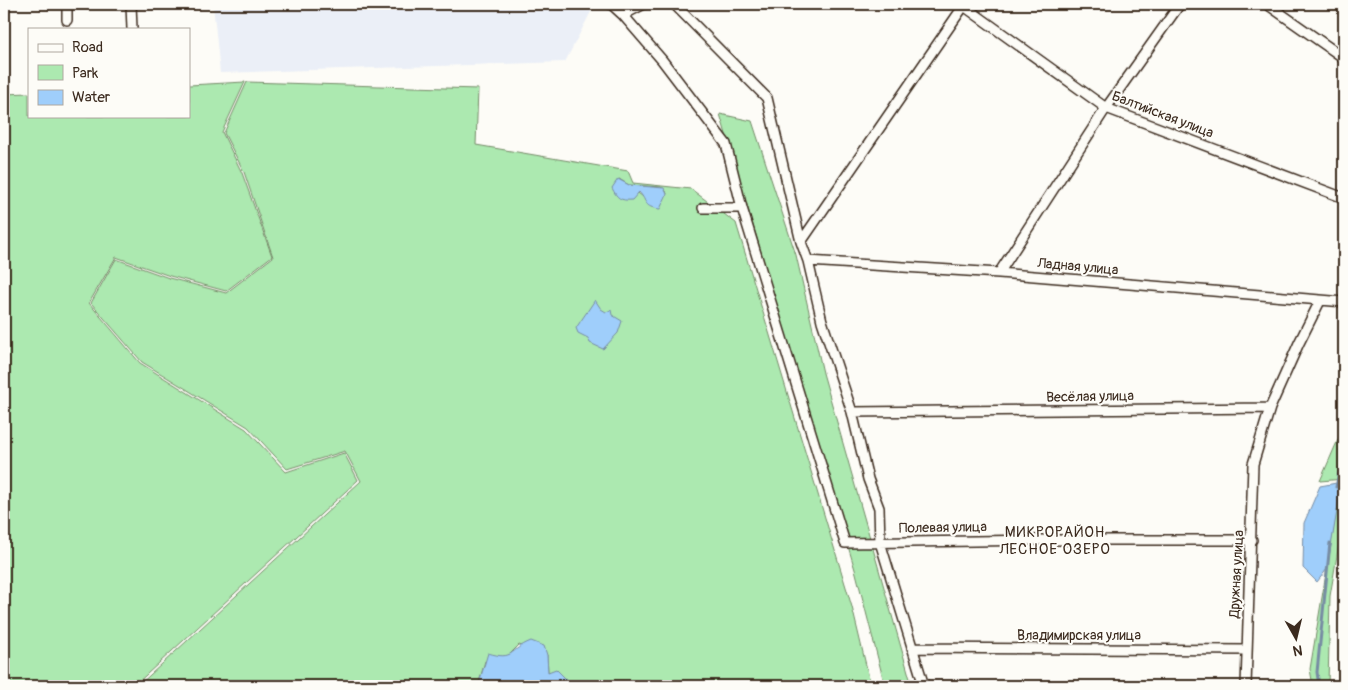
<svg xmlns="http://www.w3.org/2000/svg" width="1348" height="690" viewBox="0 0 1348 690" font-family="Pangolin,sans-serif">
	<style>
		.built { fill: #ebeff7 }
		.green { fill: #ace9b0; stroke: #748a67; fill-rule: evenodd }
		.water { fill: #9fcefb; stroke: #778ca3 }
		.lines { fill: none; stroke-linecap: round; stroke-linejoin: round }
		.stream { stroke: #778ca3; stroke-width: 3 }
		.minor-casing { stroke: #3b2a1e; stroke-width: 12 }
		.minor { stroke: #fdfcf7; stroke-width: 9 }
		.labels { text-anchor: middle; stroke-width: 4; stroke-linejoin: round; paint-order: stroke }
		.street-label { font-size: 14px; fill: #3b2a1e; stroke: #fdfcf7 }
		.neighbourhood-label { font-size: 15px; letter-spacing: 1px; fill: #3b2a1e; stroke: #fdfcf7 }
	</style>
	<rect width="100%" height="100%" fill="#fdfcf7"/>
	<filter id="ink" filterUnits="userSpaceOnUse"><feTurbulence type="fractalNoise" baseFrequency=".02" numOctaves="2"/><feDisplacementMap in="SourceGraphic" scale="10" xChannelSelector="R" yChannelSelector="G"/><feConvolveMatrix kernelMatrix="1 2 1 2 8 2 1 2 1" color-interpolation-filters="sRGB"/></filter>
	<g filter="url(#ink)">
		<path class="built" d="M213 4H595L565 62 220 73Z"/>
		<path class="green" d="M245 82 222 132 242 173 272 256 226 291 170 276 116 257 89 303 140 363 246 429 286 472 344 453 358 480 134 686H4V94L29 93V116H189V85Z
			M247 82 478 89 476 145 628 171 633 183 691 189 736 223 852 607 871 686H570L571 684 548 672 547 655 519 645 509 655 485 661 478 686H138L361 481 345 451 287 469 248 427 142 362 91 303 116 259 169 278 226 293 273 257 244 172 224 133ZM619 179 629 185 661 187 666 191 667 194 642 196Z
			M720 114 752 121 796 255 823 373 912 686H885L856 573Z
			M1344 426V479L1320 481Z
			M1340 490 1344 491V515L1330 596 1328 686H1313L1310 669Z"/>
		<path class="water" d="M618 179 629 185 664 188 667 194 660 209C643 207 648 202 639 192L632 200C620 201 617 198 612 188Z
			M595 300 601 309 606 312 611 310 612 315 622 321 618 333 603 349 590 343 588 338 578 333 576 328Z
			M1342 482 1327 569 1317 582 1303 568 1304 523 1320 486Z
			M531 641 544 646 547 655 548 672 556 669 571 684 570 686H478L488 653C515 661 508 650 531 641Z"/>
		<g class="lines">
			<path class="stream" d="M1336 487 1340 468 1344 459
				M1319 686 1317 672 1330 543"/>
			<defs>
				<path id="minor" d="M131 4 132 29
					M611 4 623 15 644 4
					M674 4 767 98 801 242 808 261 822 321 852 412 868 479 879 508 880 542 924 686
					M1267 4 1344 58
					M964 6 1106 108 1344 198
					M623 15 662 60 726 144 742 208 845 543 1044 540H1252
					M67 20V4
					M703 208H742
					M801 242 965 4
					M808 261 999 273 1344 302
					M999 273 1106 108 1180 4
					M1270 408 1299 343 1320 301
					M852 412 1270 408 1253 464 1246 686
					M912 648 1246 650"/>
			</defs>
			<use href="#minor" class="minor-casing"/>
			<use href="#minor" class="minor"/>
		</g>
	</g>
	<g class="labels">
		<g class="street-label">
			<text transform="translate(1163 114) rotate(21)" y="5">Балтийская улица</text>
			<text transform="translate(1078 266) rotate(5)" y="5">Ладная улица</text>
			<text transform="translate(1090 396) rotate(-1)" y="5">Весёлая улица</text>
			<text transform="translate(943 527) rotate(-1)" y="5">Полевая улица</text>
			<text transform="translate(1236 574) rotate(-87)" y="5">Дружная улица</text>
			<text x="1079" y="640">Владимирская улица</text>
		</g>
		<g class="neighbourhood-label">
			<text x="1055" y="537">МИКРОРАЙОН<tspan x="1055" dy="17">ЛЕСНОЕ ОЗЕРО</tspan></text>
		</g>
	</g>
	<rect width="1348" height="690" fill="none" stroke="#fdfcf7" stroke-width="20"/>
	<rect x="10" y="10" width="1328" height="670" fill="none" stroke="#3b2a1e" stroke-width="2" filter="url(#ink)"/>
	<rect x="28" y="28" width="162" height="90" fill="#fdfcf7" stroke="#afa8a0"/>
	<rect x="38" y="44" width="25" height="8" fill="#fdfcf7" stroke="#afa8a0"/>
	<text x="72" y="52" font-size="15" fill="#3b2a1e">Road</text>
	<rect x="38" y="65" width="25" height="15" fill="#ace9b0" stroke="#afa8a0"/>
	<text x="72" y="78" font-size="15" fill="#3b2a1e">Park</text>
	<rect x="38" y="90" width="25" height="15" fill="#9fcefb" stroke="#afa8a0"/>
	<text x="72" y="102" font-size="15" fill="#3b2a1e">Water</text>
	<g transform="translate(1296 638) rotate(172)" stroke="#fdfcf7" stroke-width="4" paint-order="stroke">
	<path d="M0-4L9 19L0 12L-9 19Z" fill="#3b2a1e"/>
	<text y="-8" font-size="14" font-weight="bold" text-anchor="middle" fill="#3b2a1e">N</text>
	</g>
</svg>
